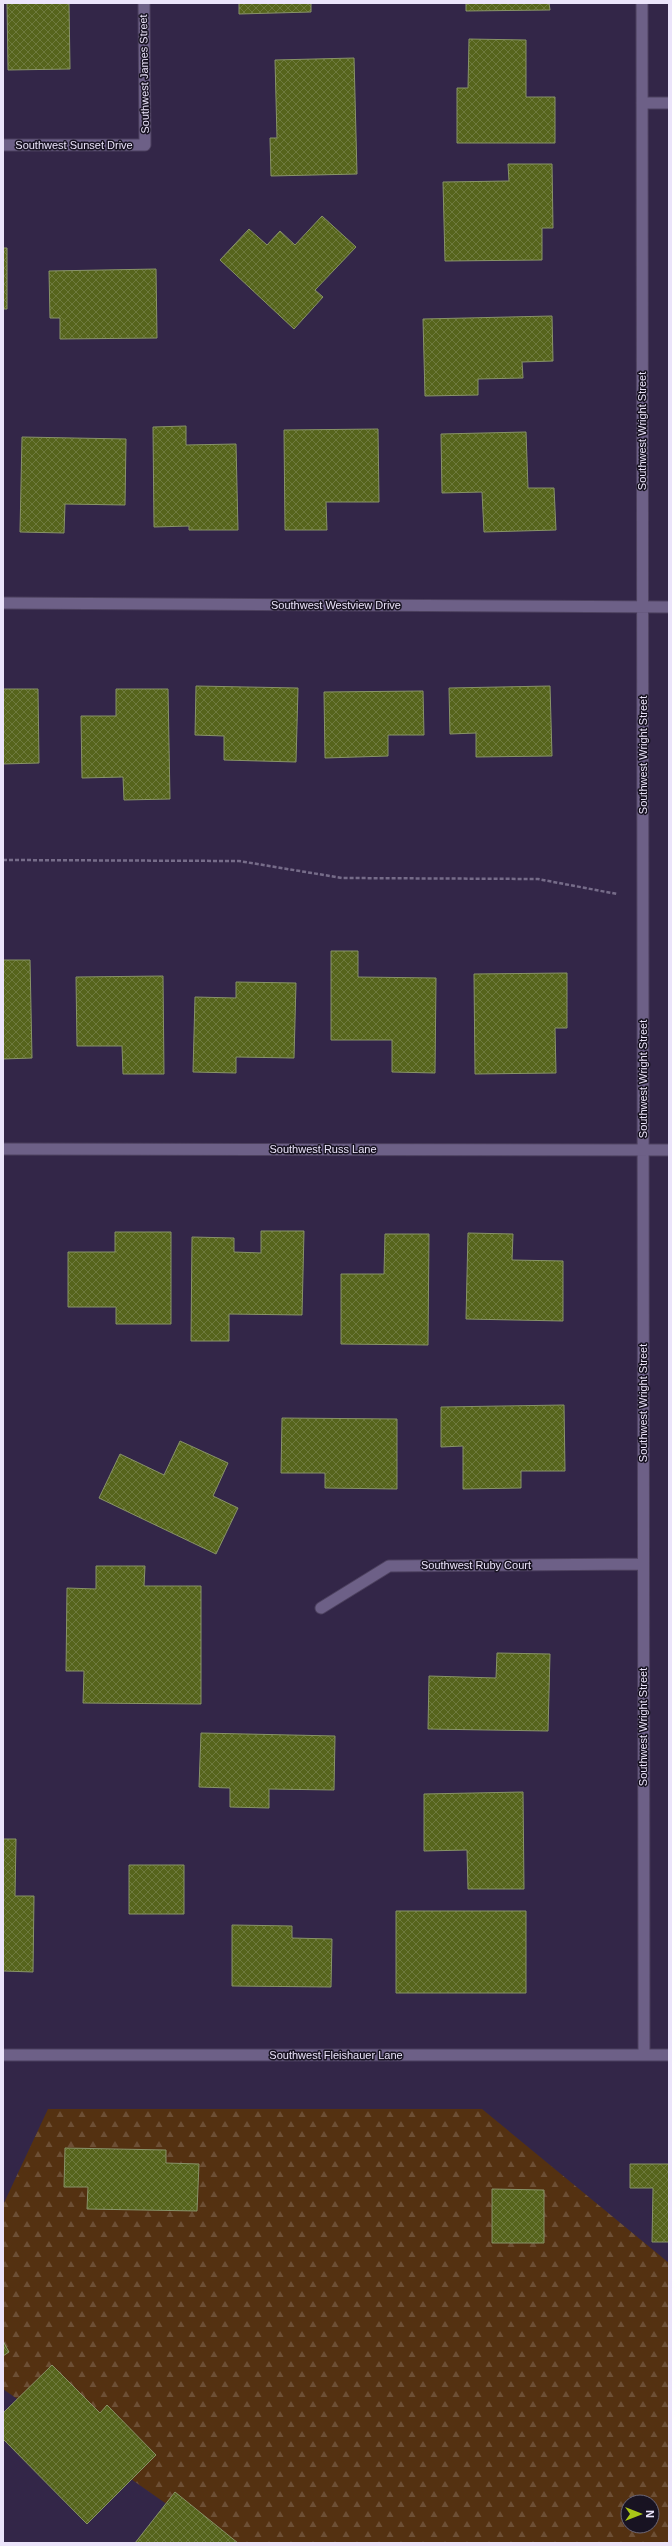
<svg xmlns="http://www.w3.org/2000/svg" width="672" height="2546" viewBox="0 0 672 2546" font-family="Arial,sans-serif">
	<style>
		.forest { fill: url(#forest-firs); fill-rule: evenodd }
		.building { fill: url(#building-cross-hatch); stroke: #889368 }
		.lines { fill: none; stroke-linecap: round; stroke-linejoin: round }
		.minor-casing { stroke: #4d415f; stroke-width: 13 }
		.path { stroke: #766c89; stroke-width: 2.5; stroke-dasharray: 4 2; stroke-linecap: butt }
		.minor { stroke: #6d6087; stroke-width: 11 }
		.labels { text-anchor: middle; stroke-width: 3; stroke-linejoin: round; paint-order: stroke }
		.street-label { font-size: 11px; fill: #ebe4fa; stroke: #181322 }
	</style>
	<defs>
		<pattern id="forest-firs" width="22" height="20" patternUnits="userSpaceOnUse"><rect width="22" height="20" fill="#543111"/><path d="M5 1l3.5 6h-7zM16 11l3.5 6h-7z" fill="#6d4f35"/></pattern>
		<pattern id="building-cross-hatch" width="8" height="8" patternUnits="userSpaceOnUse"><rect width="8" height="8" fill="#56641c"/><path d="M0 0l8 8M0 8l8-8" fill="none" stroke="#6e7a3e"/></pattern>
	</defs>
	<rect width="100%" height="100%" fill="#332648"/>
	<path class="forest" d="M48 2109H482L669 2263V2543H222L3 2389V2205ZM628 2502H652V2526H628Z"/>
	<path class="building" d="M7 3H69L70 69 8 70Z
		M239 3H311V12L239 14Z
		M466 3H549L550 10 466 11Z
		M469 39 526 40V97H555V143H457V88H468Z
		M354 58 357 174 271 176 270 138H277L275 60Z
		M508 164H552L553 228H542V260L445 261 443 182 509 181Z
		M322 216 356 247 315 290 323 297 294 329 220 260 249 229 267 245 280 231 295 245Z
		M3 248H7V309H3Z
		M156 269 157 338 60 339V318H50L49 271Z
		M552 316 553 361 522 362 523 378 478 379V395L425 396 423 319Z
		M186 426V445L236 444 238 530H189V526L154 527 153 427Z
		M378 429 379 502H326L327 530H285L284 430Z
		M526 432 528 488H554L556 530 484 532 482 492 442 493 441 434Z
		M22 437 126 439 125 505 65 504 64 533 20 532Z
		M196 686 298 688 296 762 224 760V736L195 735Z
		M550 686 552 756 476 757V733L450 734 449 688Z
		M3 689H38L39 763 3 764Z
		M116 689H168L170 799 124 800 123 777 82 778 81 716H116Z
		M423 691 424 735H388V756L325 758 324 692Z
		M331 951H358V977L436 978 435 1073 392 1072V1040H331Z
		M3 960H30L32 1058 3 1059Z
		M567 973V1028H555L556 1073 475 1074 474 974Z
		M163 976 164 1074H123L122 1046H77L76 977Z
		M236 982 296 983 294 1058 236 1057V1073L193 1072 195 997 236 998Z
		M261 1231H304L302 1315 229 1314V1341H191L192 1237 234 1238V1252L261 1253Z
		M115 1232H171V1324H116V1307H68V1252H115Z
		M468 1233 513 1234 512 1260 563 1261V1321L466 1319Z
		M385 1234H429L428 1345 341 1344V1274H384Z
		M564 1405 565 1471H521V1488L463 1489V1446L441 1447V1407Z
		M282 1418 397 1419V1489L325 1488V1473H281Z
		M180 1441 228 1463 213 1496 238 1508 216 1554 99 1498 120 1454 164 1475Z
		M96 1566H145L144 1586H201V1704L83 1703 84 1671H66L67 1588 96 1589Z
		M497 1653 550 1654 548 1731 428 1729 429 1676 496 1678Z
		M201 1733 335 1736 334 1790 269 1789V1808L230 1807V1788L199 1787Z
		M523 1792 524 1889H468L467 1850 424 1851V1794Z
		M3 1839H16L15 1896H34L33 1972 3 1971Z
		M129 1865H184V1914H129Z
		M396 1911H526V1993H396Z
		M232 1925 292 1926V1938L332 1939 331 1987 232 1986Z
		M65 2148 166 2150V2163L199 2164 197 2211 87 2209 88 2187H64Z
		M630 2164H669V2242H652L653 2188H630Z
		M492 2189 544 2190V2243H492Z
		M3 2341 9 2352 3 2356Z
		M52 2365 100 2413 107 2405 156 2455 87 2524 3 2439V2413Z
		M175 2492 238 2543H135Z"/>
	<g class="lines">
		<defs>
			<path id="minor" d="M642 3 644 2055
				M642 103H669
				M3 145H145L144 3
				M3 603 669 607
				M3 1149 669 1150
				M321 1608 389 1566 643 1564
				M3 2055H669"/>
		</defs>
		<use href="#minor" class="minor-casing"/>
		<path class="path" d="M3 860 239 861 342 878 538 879 617 894"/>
		<use href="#minor" class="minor"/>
	</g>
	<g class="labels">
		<g class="street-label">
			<text transform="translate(144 74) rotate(-91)" y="4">Southwest James Street</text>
			<text x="74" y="149">Southwest Sunset Drive</text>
			<text transform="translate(642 431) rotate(-90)" y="4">Southwest Wright Street</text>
			<text x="336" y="609">Southwest Westview Drive</text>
			<text transform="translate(643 755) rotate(-90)" y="4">Southwest Wright Street</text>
			<text transform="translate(643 1079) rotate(-90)" y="4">Southwest Wright Street</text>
			<text x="323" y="1153">Southwest Russ Lane</text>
			<text transform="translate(643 1403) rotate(-90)" y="4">Southwest Wright Street</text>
			<text x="476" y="1569">Southwest Ruby Court</text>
			<text transform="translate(643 1727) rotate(-90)" y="4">Southwest Wright Street</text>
			<text x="336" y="2059">Southwest Fleishauer Lane</text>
		</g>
	</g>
	<rect width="672" height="2546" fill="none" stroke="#ebe4fa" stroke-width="8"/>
	<g transform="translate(640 2514) rotate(90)"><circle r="19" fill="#181322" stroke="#6c6778"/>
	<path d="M0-3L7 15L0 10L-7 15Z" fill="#aac717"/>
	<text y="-6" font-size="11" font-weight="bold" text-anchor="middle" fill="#ebe4fa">N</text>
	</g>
</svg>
